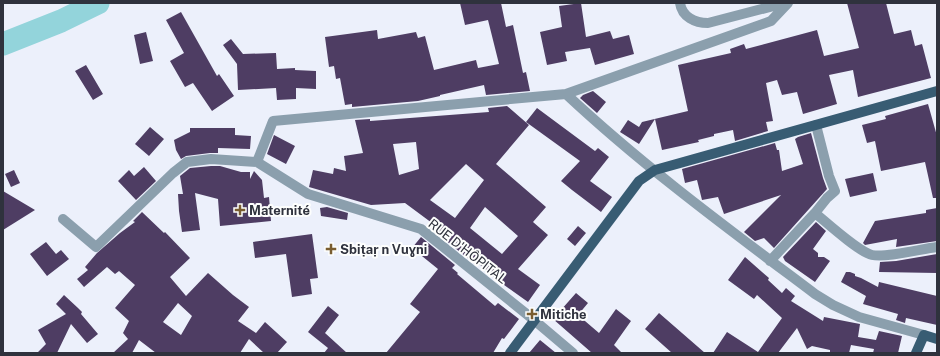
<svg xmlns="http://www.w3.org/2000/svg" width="940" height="356" viewBox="0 0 940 356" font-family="'Public Sans',sans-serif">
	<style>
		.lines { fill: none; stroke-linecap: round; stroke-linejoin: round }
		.river { stroke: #93d4db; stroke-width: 23 }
		.building { fill: #4e3d63; fill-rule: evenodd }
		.minor { stroke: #8b9fad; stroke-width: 10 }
		.major { stroke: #385c73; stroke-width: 10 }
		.poi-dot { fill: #795d30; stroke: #fdfefd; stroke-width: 1.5 }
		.labels { text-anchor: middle; stroke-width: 4; stroke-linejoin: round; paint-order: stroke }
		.poi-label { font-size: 13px; font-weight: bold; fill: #2f323d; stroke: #fdfefd; text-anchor: start }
		.street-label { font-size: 13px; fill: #2f323d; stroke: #fdfefd }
	</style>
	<rect width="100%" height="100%" fill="#ecf0fb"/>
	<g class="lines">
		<path class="river" d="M3 44 61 21 98 3"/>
	</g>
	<path class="building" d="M460 3H501L506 27 513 25 523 73 526 72 530 91 486 95 484 85 440 95V96L418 101 352 107V104L345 105 340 78 336 79 334 66 329 67 325 37 377 30 378 39 416 32 418 38 425 36 434 70 476 60 478 68 499 64 488 20 465 25Z
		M581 3 586 37 610 31 613 39 629 35 634 54 595 65 590 48 565 52 567 61 547 65 540 32 562 27 559 6Z
		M847 3H886L894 34 911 30 915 46 922 44 931 78 858 97 853 70 829 75 837 104 803 114 797 92 782 95 777 80 766 83 773 121 766 122 768 131 735 141 733 130 714 134V136L698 140 699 142 662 150 655 119 639 144 620 132 628 120 639 127 642 122 688 111 678 65 731 53 730 49 744 44 746 49 817 30 824 56 859 48Z
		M181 12 217 76 219 74 234 96 212 111 193 83 185 87 170 61 184 53 166 20Z
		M146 32 153 61 140 64 134 35Z
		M231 39 243 54 276 53 277 69 295 68V70L316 71V89L296 88V99L277 100 276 88 238 90 237 64 223 45Z
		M86 65 103 94 93 100 75 71Z
		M593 91 606 102 597 113 580 98 583 95Z
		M928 104 937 136V198H933L925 162 881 171 875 141 867 143 862 125 886 119 885 116Z
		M507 106 529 125 496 164 546 207 533 222 548 235 518 269 540 285 528 302 500 282 471 257 469 259 465 256 429 227 432 223 405 203 371 205 309 187 313 170 333 174 334 168 346 171 344 156 363 153 355 120 370 119V121L489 112 488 108ZM416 142 419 169 399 175 393 144ZM466 164 484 180 455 218 430 200ZM485 207 518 236 502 254 470 228Z
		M537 108 595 151 598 148 609 157 590 181 612 197 601 212 572 190 561 181 580 161 526 122Z
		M150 127 164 139 149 156 135 144Z
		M190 128H235V135L251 136 250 149 218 148V153H210L186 156 181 159 176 150 174 140 190 132Z
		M811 133 823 178 827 189 774 248 764 238 755 241 744 232 781 195 724 214 718 197 702 200 697 180 685 183 682 169 775 143 777 150H779L782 171 803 164 795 139 798 137Z
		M274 135 295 146 286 164 267 154Z
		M211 166H220L241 172H250V179L254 171 262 180 264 198 269 197 271 221 220 226 218 199 195 193 200 230 182 232 179 211 178 194H183L180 176 190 168Z
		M144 167 156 181 136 200 118 181 129 170 134 176Z
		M14 170 20 183 11 187 5 174Z
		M873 173 877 191 850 197 845 179Z
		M3 191 35 210 3 230Z
		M327 207 348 213 347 220 321 216 320 208Z
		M937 208V241L896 247 897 239 865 245 863 243 875 221 926 213V210Z
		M142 212 164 233 165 232 190 258 170 277 186 296 208 273 233 295 249 307 238 321 256 333 265 322 287 342 277 353H264L249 339 240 353H156L139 340 132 353H113L128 339 123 333 129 321 115 308 135 285 119 271 115 274 107 267 84 287 77 279 88 270 85 267 97 253 120 233 135 222 133 221ZM178 303 192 316 181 335 163 322Z
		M816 222 826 231 813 249 818 253V257H824L830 261 815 282 785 261 783 257Z
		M578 226 586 233 575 246 567 239Z
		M312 234 318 278 310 279 312 294 292 297 286 254 255 258 253 242Z
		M421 237 455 265 452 268 458 273 457 274 495 306 498 303 519 319 504 339 502 338 493 353H386L420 312 410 304 438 269 412 248Z
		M46 242 56 254 61 250 69 259 47 276 30 254Z
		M937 254V273L879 272 880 262 896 261Z
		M745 257 769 278 768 280 782 293 786 288 795 296 791 301 823 321 824 317 860 324 858 337 876 340 879 331 902 336 898 353H873L874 349 851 345 849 353H830V350L812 346 807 349 797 328 778 353H713L727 332 758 352 782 318 757 295 754 299 728 280Z
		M846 272H850L855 274V276L861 278 878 287 879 282 937 296V325L906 318 905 323 896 320 898 314 863 304 866 296 841 282Z
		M576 293 588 303 578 315 599 333 616 309 631 321 614 345 622 353H592L553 319Z
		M64 295 78 308 79 307 78 308 82 312 81 314 98 334 87 343 71 324 57 353H37L46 344 38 330 66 314 56 304Z
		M328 306 339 315 325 333 347 353H324L328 348 308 332Z
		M659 313 705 353H672L645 329Z
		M540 340 556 353H529Z"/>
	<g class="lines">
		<path class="minor" d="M680 3C682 17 695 23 708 23L785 3
			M788 3 771 21 566 94C644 167 730 230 815 294L833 305 859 317 924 335
			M816 125 829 176 835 191 827 198 815 213C827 223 859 252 872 255 886 258 921 249 937 247
			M257 162 273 121 566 94
			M63 219 96 247 173 173 187 162 211 159 257 162 308 194 421 229 534 320 573 353
			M770 261 815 213"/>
		<path class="major" d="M510 353 639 181 655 170 937 91
			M916 353 924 335 937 339"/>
	</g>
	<g class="poi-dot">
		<path d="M238 204h4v4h4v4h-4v4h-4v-4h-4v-4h4z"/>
		<path d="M329 243h4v4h4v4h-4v4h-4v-4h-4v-4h4z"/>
		<path d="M530 308h4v4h4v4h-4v4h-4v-4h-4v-4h4z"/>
	</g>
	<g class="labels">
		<g class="poi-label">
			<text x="249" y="215">Maternité</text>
			<text x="340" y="254">Sbiṭaṛ n Vuɣni</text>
			<text x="540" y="319">Mitiche</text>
		</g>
		<g class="street-label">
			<text transform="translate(468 251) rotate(38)" y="5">RUE D'HÔPITAL</text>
		</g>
	</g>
	<rect width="940" height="356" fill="none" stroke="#2f323d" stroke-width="8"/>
</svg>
